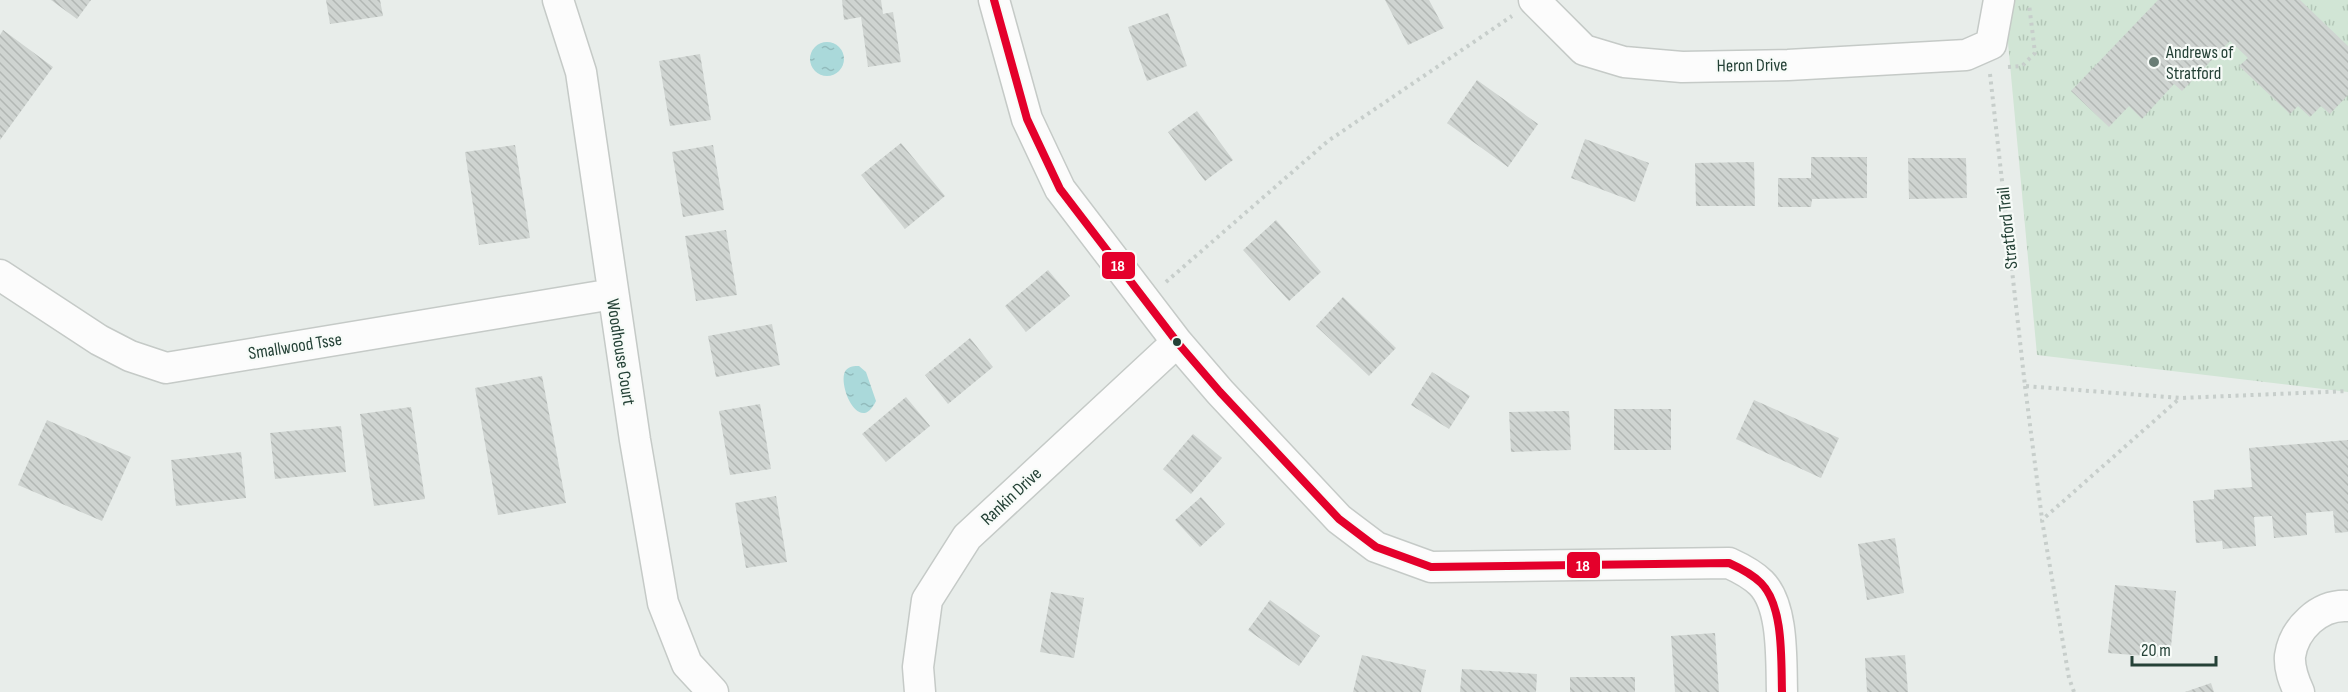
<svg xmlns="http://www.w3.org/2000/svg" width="2348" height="692" viewBox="0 0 2348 692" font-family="'Sofia Sans Condensed',sans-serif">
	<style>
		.grass { fill: url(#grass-tufts) }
		.water { fill: url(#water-ripples) }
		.building { fill: url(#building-back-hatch) }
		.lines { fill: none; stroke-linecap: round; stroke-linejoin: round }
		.minor-casing { stroke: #c5cac7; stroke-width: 33 }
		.path { stroke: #c7cecb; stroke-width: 4; stroke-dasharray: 3 4.5; stroke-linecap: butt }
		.minor { stroke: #fcfcfc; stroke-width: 30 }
		.bus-1-casing { stroke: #f7fbf8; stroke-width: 12 }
		.bus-1 { stroke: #e4002b; stroke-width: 8 }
		.poi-dot { fill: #697d75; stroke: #f7fbf8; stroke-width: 2 }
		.bus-dot { fill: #244136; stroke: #f7fbf8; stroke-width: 2 }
		.labels { text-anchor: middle; stroke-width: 4.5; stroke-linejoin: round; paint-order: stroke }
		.poi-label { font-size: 18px; fill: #244136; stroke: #f7fbf8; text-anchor: start }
		.street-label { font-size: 18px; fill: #244136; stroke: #f7fbf8 }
		.line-badge { stroke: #f7fbf8; stroke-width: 2 }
		.badge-label { font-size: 16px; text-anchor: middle; font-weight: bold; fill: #fff }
	</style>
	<defs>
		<pattern id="grass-tufts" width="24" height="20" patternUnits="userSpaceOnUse" patternTransform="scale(1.5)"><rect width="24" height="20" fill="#d1e5d5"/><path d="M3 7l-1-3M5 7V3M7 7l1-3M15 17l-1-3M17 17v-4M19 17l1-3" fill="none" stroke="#b3c6b7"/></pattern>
		<pattern id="water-ripples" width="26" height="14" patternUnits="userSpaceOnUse" patternTransform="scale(1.5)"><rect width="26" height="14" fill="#aad9da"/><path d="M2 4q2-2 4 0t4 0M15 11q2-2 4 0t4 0" fill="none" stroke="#92bbbc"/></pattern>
		<pattern id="building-back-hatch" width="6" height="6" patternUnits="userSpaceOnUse" patternTransform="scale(1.5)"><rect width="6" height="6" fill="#cfd4d1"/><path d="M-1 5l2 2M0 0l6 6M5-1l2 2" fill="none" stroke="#b2b7b4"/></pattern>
	</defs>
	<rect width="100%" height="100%" fill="#e8edea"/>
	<path class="grass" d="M2004 0H2348V392L2037 355Z"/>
	<path class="water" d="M810 59a17 17 0 1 1 34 0a17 17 0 1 1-34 0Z
		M859 366 866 372 876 401C859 437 836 382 846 370 850 366 854 366 859 366Z"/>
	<path class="building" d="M51 0H91L77 19Z
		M326 0H380L383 16 330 24Z
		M842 0H881L883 14 893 12 901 62 868 67 861 17 844 20Z
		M1385 0H1429L1444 28 1408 45Z
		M2158 0H2300L2348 46V95L2330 114 2321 106 2310 117 2298 106 2290 114 2239 66 2248 58 2230 41 2182 91 2174 84 2142 119 2129 106 2109 127 2071 91Z
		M1168 13 1187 66 1147 81 1128 27Z
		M3 30 53 67 0 140V35Z
		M700 54 711 120 670 126 659 61Z
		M1477 80 1538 124 1508 167 1447 123Z
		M1197 111 1233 160 1205 181 1168 132Z
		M1585 139 1649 163 1635 202 1571 178Z
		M901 143 945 196 905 229 861 175Z
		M515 145 530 238 479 245 465 152Z
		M713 145 724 210 683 217 672 152Z
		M1811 157H1867V198L1812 199 1811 207H1778V178H1811Z
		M1908 158H1966L1967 198 1909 199Z
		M1754 162 1755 206H1696L1695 163Z
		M1276 220 1321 272 1289 301 1243 250Z
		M726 230 737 295 696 301 685 236Z
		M1048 270 1070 296 1026 332 1005 306Z
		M1343 297 1396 348 1369 376 1316 326Z
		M772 324 780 365 716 377 708 336Z
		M970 338 993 367 948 404 925 375Z
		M1432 372 1470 396 1449 429 1411 405Z
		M542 376 566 503 498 515 475 388Z
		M906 397 930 426 886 462 862 434Z
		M1754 400 1839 438 1821 478 1736 439Z
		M760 404 771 469 730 475 719 411Z
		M411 407 425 499 374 506 360 414Z
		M1614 409H1671V450H1614Z
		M1569 411 1571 450 1511 452 1509 412Z
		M47 420 131 457 102 521 18 485Z
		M341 426 346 472 275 479 270 433Z
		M1193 434 1222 458 1191 494 1163 469Z
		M2348 440V532L2335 533 2333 511 2306 513 2307 535 2274 538 2272 516 2254 517 2256 546 2223 549 2222 541 2196 543 2193 501 2214 499V490L2252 487 2249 448Z
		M241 452 246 498 176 506 171 460Z
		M776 496 787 562 746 568 735 503Z
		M1201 497 1225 524 1200 547 1175 520Z
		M1895 538 1904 593 1867 600 1858 544Z
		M2115 585 2176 591 2170 658 2108 653Z
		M1051 592 1084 598 1074 658 1040 652Z
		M1270 600 1320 636 1299 666 1248 630Z
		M1715 633 1719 692H1675L1671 636Z
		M1362 655 1426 670 1421 692H1353Z
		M1905 655 1908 692H1867L1865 658Z
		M1462 669 1537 674 1536 692H1460Z
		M1570 677H1635V692H1570Z
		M2211 683 2214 692H2185Z"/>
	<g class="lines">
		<defs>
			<path id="minor" d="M558 0 581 72 635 440 663 603 687 664 713 692
				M994 0 1027 119 1060 189 1177 342 1220 392 1339 519 1376 547 1431 567 1729 563C1740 568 1752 574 1761 583 1784 606 1781 661 1782 692
				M1534 0 1584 50 1624 62 1682 67 1788 65 1966 55 1991 44 1999 0
				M0 275 99 340 130 356 166 368 613 294
				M920 692 918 667 927 600 967 537 1177 342
				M2299 692C2294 681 2289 669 2290 656 2294 629 2319 604 2348 606"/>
		</defs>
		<use href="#minor" class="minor-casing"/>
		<path class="path" d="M2008 67 2022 66 2035 53 2029 4
			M1990 74 2025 386 2181 398 2348 391
			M1166 282 1328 141 1512 16
			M2025 386 2042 519
			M2074 692 2069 678 2042 520 2180 398"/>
		<use href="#minor" class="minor"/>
		<defs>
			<path id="bus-1" d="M994 0 1027 119 1060 189 1177 342 1220 392 1339 519 1376 547 1431 567 1729 563C1740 568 1752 574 1761 583 1784 606 1781 661 1782 692"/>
		</defs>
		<use href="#bus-1" class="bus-1-casing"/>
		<use href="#bus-1" class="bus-1"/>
	</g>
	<circle class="poi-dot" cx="2154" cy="62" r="6"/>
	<circle class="bus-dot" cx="1177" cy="342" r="5"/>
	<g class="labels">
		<g class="poi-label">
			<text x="2166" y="58">Andrews of<tspan x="2166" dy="21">Stratford</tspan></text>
		</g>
		<g class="street-label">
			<text transform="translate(1752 65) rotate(-1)" y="6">Heron Drive</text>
			<text transform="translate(2007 228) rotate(-96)" y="6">Stratford Trail</text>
			<text transform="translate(295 346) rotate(-9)" y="6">Smallwood Tsse</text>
			<text transform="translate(621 352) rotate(81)" y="6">Woodhouse Court</text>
			<text transform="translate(1011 496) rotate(-43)" y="6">Rankin Drive</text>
		</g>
	</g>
	<g class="line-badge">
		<rect x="1101" y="251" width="35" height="29" rx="6" fill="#e4002b"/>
		<rect x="1566" y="551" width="35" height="28" rx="6" fill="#e4002b"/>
	</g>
	<g class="badge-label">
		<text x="1118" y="271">18</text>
		<text x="1583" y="571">18</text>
	</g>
	<path d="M2132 656v9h84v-9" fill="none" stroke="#244136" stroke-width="3"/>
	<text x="2141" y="656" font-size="18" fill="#244136" stroke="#f7fbf8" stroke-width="4.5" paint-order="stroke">20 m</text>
</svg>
